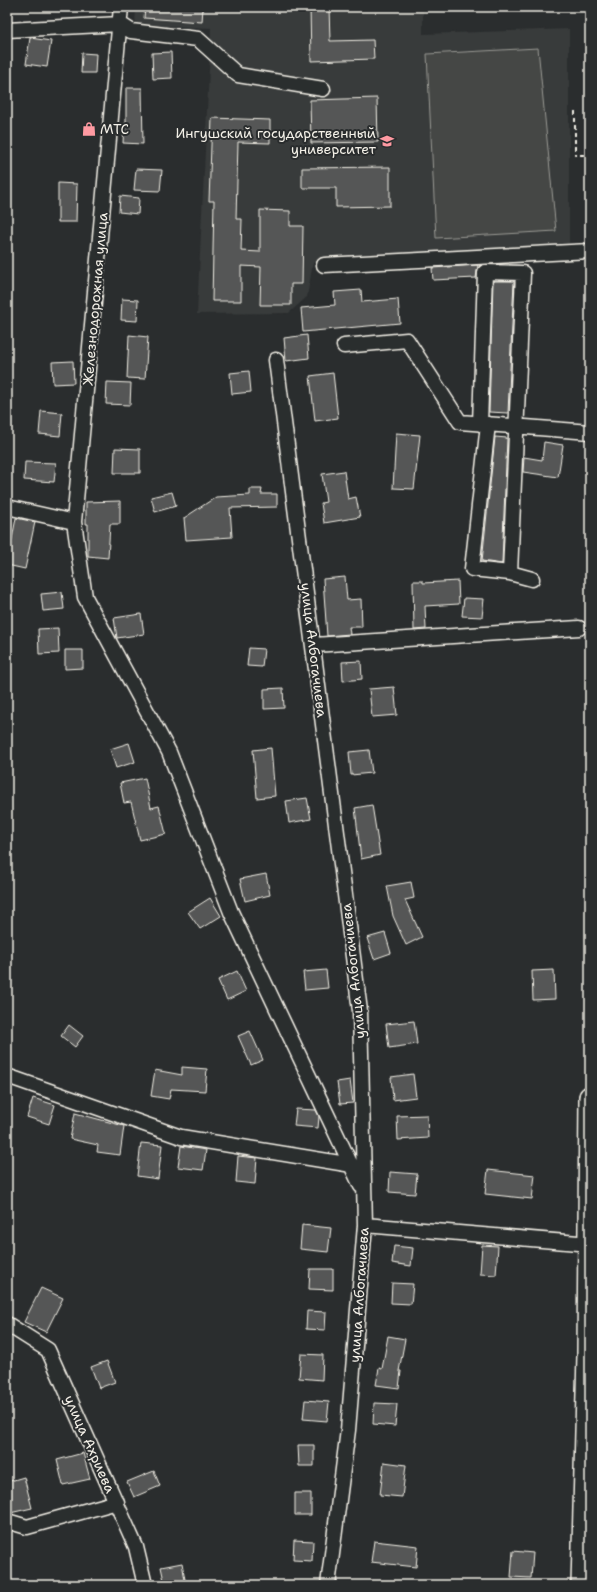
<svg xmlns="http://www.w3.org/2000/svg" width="597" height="1592" viewBox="0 0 597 1592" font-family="'Shantell Sans',sans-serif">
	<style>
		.built { fill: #373a3a }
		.green { fill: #444645; stroke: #9c9c96 }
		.building { fill: #555756; stroke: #f4f1e8 }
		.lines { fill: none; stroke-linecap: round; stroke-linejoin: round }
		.minor-casing { stroke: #f4f1e8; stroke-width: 17 }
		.highway-casing { stroke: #f4f1e8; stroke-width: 24 }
		.path { stroke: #f4f1e8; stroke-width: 2; stroke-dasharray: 4 3; stroke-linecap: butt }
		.minor { stroke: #2a2d2e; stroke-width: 14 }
		.highway { stroke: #2a2d2e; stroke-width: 21 }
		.labels { text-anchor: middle; stroke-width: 4; stroke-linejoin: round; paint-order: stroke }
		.poi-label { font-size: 14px; fill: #f4f1e8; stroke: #2a2d2e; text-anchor: start }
		.street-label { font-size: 14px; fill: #f4f1e8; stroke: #2a2d2e }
	</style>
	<rect width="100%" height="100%" fill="#2a2d2e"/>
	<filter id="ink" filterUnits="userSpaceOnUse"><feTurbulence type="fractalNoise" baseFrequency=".025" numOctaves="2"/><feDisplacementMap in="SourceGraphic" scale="8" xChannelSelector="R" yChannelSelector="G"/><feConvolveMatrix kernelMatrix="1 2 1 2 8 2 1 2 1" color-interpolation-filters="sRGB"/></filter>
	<g filter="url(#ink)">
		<path class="built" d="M136 7H423V34L569 29V248L313 263 307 297 289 313 197 314 211 28 135 25Z"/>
		<path class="green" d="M538 48 556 231 436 238 427 54Z"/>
		<path class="building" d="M145 7H203L202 22 144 18Z
			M310 7H329L330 41 373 40 374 59 311 61Z
			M30 38 51 41 47 67 26 64Z
			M171 52 172 78 153 79 152 53Z
			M82 53 96 54 95 73H81Z
			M126 88H142L143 144 123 143 124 124H126Z
			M377 98 378 142 311 143 310 100Z
			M212 118 270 120V143L238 142 236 219H242L241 251 260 252V210L290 211V226H303L302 284H291V305H260L261 267 241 266V301H212L214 201H209Z
			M390 167V206L336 207V188H302V168Z
			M136 169 162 170 160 191 134 190Z
			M58 183 77 184 76 222H58Z
			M120 196 139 198 138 214 119 212Z
			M478 265 476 278 433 280 432 268Z
			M493 281H514L508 413 489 412Z
			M361 290 362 302 398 299 400 323 303 332 301 308 335 305 334 292Z
			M122 299 138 300 137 321 121 320Z
			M129 335 148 337 145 379 127 378Z
			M307 335 309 358 286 361 284 338Z
			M73 361 74 383 53 384 52 362Z
			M249 371 251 392 232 394 230 373Z
			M333 373 338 418 315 421 310 376Z
			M107 382 131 383 130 405 106 404Z
			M41 411 62 413 60 436 39 434Z
			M396 433 420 435 414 489 393 488Z
			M495 437 507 438 502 564 482 561Z
			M544 442 563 445 558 477 523 472 524 457 542 460Z
			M115 448 140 449V473H114Z
			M25 462 56 463 54 482 24 480Z
			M344 471 348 499 356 497 360 517 324 523 321 503 326 502 322 474Z
			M250 489H262L261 494H277V507L230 508 232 537 186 540 184 518 216 497 250 495Z
			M172 492 176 506 155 512 151 497Z
			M120 501V524H110L108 558 88 556V524H86V502Z
			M16 518 35 522 25 569 7 565Z
			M345 577 347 600 361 599 362 627H349L350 634 327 636 323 579Z
			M413 581H423V583L458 581 459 604 425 606 426 629 414 630Z
			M62 592 64 609 43 611 41 594Z
			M464 598 484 599 482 617 462 616Z
			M141 614 144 634 117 638 114 618Z
			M58 628 59 653 39 654 38 629Z
			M249 648 264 649 262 667 247 666Z
			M65 650H83V668L65 669Z
			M361 661 362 679 343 681 342 662Z
			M394 687 397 715 372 717 369 689Z
			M283 688 284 708 264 709V689Z
			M129 743 135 762 116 768 110 749Z
			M271 748 275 796 257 798 253 750Z
			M369 750 372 773 351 775 349 752Z
			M145 778 151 808 159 806 166 834 140 840 131 802 124 803 120 783Z
			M307 798 311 819 289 823 286 801Z
			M372 805 380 855 361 859 355 808Z
			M266 874 270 895 245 901 240 879Z
			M411 882 414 898 405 900 422 937 406 945 393 916 387 886Z
			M210 898 221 916 200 929 188 912Z
			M385 933 391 953 374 959 367 938Z
			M326 970 328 988 305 990 303 972Z
			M554 970 555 999 533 1000 532 971Z
			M237 971 246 991 227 1000 218 980Z
			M414 1021 417 1044 389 1048 386 1024Z
			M69 1025 83 1036 75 1047 61 1036Z
			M250 1031 263 1060 251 1065 238 1036Z
			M182 1067 207 1069 205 1091 171 1089 169 1099 151 1096 155 1070 182 1075Z
			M413 1074 416 1097 393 1100 391 1077Z
			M350 1080 353 1103 340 1104 337 1082Z
			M33 1098 55 1105 49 1124 27 1117Z
			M296 1109 316 1110 319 1116 318 1128 294 1126Z
			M75 1113 124 1126 120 1155 97 1152 98 1145 70 1139Z
			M427 1115 428 1138 398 1140 397 1116Z
			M141 1143 162 1145 158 1179 137 1176Z
			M181 1146 206 1150 203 1170 178 1167Z
			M238 1156 257 1158 255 1184 236 1182Z
			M488 1170 535 1175 532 1199 485 1194Z
			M390 1172 417 1174 415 1194 389 1192Z
			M302 1225 331 1228 328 1252 300 1249Z
			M482 1245 498 1246 496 1275 480 1274Z
			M394 1246 413 1248 411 1266 392 1263Z
			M310 1269H333V1290L309 1289Z
			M392 1283 413 1284 411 1304 391 1303Z
			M41 1288 63 1298 46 1332 24 1322Z
			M307 1311 326 1312 325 1330 306 1329Z
			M388 1336 405 1339 399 1371H401L399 1388 376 1385 379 1368 382 1369Z
			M301 1354 323 1355 322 1380 299 1378Z
			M107 1361 115 1382 99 1388 91 1367Z
			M305 1400 329 1402 327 1421 303 1419Z
			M374 1403 397 1404 395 1426 373 1424Z
			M298 1445H314V1466H299Z
			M83 1453 90 1479 63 1485 57 1460Z
			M384 1462 406 1465 402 1497 380 1495Z
			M154 1471 160 1486 134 1497 127 1482Z
			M24 1477 32 1508 10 1513 7 1502V1482Z
			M295 1493H311V1515H295Z
			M294 1540 313 1541 312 1561 293 1560Z
			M374 1541 418 1546 416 1567 371 1562Z
			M513 1551 533 1553 531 1578 511 1577Z
			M182 1563 186 1585H165L161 1567Z"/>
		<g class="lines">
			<defs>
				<path id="minor" d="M7 30 120 24 131 31 198 39 238 75 323 89
					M324 265 590 251
					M344 346 407 340 460 422 590 432
					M276 360 360 1011 365 1225 348 1430 328 1585
					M480 424 485 272 523 273 510 573 532 579
					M488 424 472 569 510 573
					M7 507 74 522 121 7
					M74 522 85 597 169 752 231 912 361 1186
					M314 645 579 628
					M7 1076 181 1137 352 1165
					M365 1225 590 1244
					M7 1324 48 1350 136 1547 145 1585
					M7 1521 27 1527 117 1502"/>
				<path id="highway" d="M582 1585 588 1355 590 1097"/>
			</defs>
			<use href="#minor" class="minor-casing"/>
			<use href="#highway" class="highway-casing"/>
			<path class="path" d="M575 111V155H590"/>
			<use href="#minor" class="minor"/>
			<use href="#highway" class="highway"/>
		</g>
	</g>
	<defs>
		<symbol id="shop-bare" viewBox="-9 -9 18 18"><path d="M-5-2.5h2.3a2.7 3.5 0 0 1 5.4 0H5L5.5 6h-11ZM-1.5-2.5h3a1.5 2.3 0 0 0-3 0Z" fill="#ff9aa2" stroke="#2a2d2e" stroke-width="2.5" paint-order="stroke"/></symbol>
		<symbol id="university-bare" viewBox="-9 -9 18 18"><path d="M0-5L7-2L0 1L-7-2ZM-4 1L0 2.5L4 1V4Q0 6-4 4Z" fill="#ff9aa2" stroke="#2a2d2e" stroke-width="2.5" paint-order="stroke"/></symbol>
	</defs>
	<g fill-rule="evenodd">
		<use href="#shop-bare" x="79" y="119" width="20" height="20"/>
		<use href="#university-bare" x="377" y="131" width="20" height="20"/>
	</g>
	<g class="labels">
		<g class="poi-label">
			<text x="100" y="134">МТС</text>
			<text x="376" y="138" text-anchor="end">Ингушский государственный<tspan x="376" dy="16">университет</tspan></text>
		</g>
		<g class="street-label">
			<text transform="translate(95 299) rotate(-85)" y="5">Железнодорожная улица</text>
			<text transform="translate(314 650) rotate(83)" y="5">улица Албогачиева</text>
			<text transform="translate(353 971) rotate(-96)" y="5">улица Албогачиева</text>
			<text transform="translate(359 1295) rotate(-86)" y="5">улица Албогачиева</text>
			<text transform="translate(90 1444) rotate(66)" y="5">улица Ахриева</text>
		</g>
	</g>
	<rect width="597" height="1592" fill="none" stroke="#2a2d2e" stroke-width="24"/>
	<rect x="12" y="12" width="573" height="1568" fill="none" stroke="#f4f1e8" stroke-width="1.5" filter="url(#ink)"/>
</svg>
